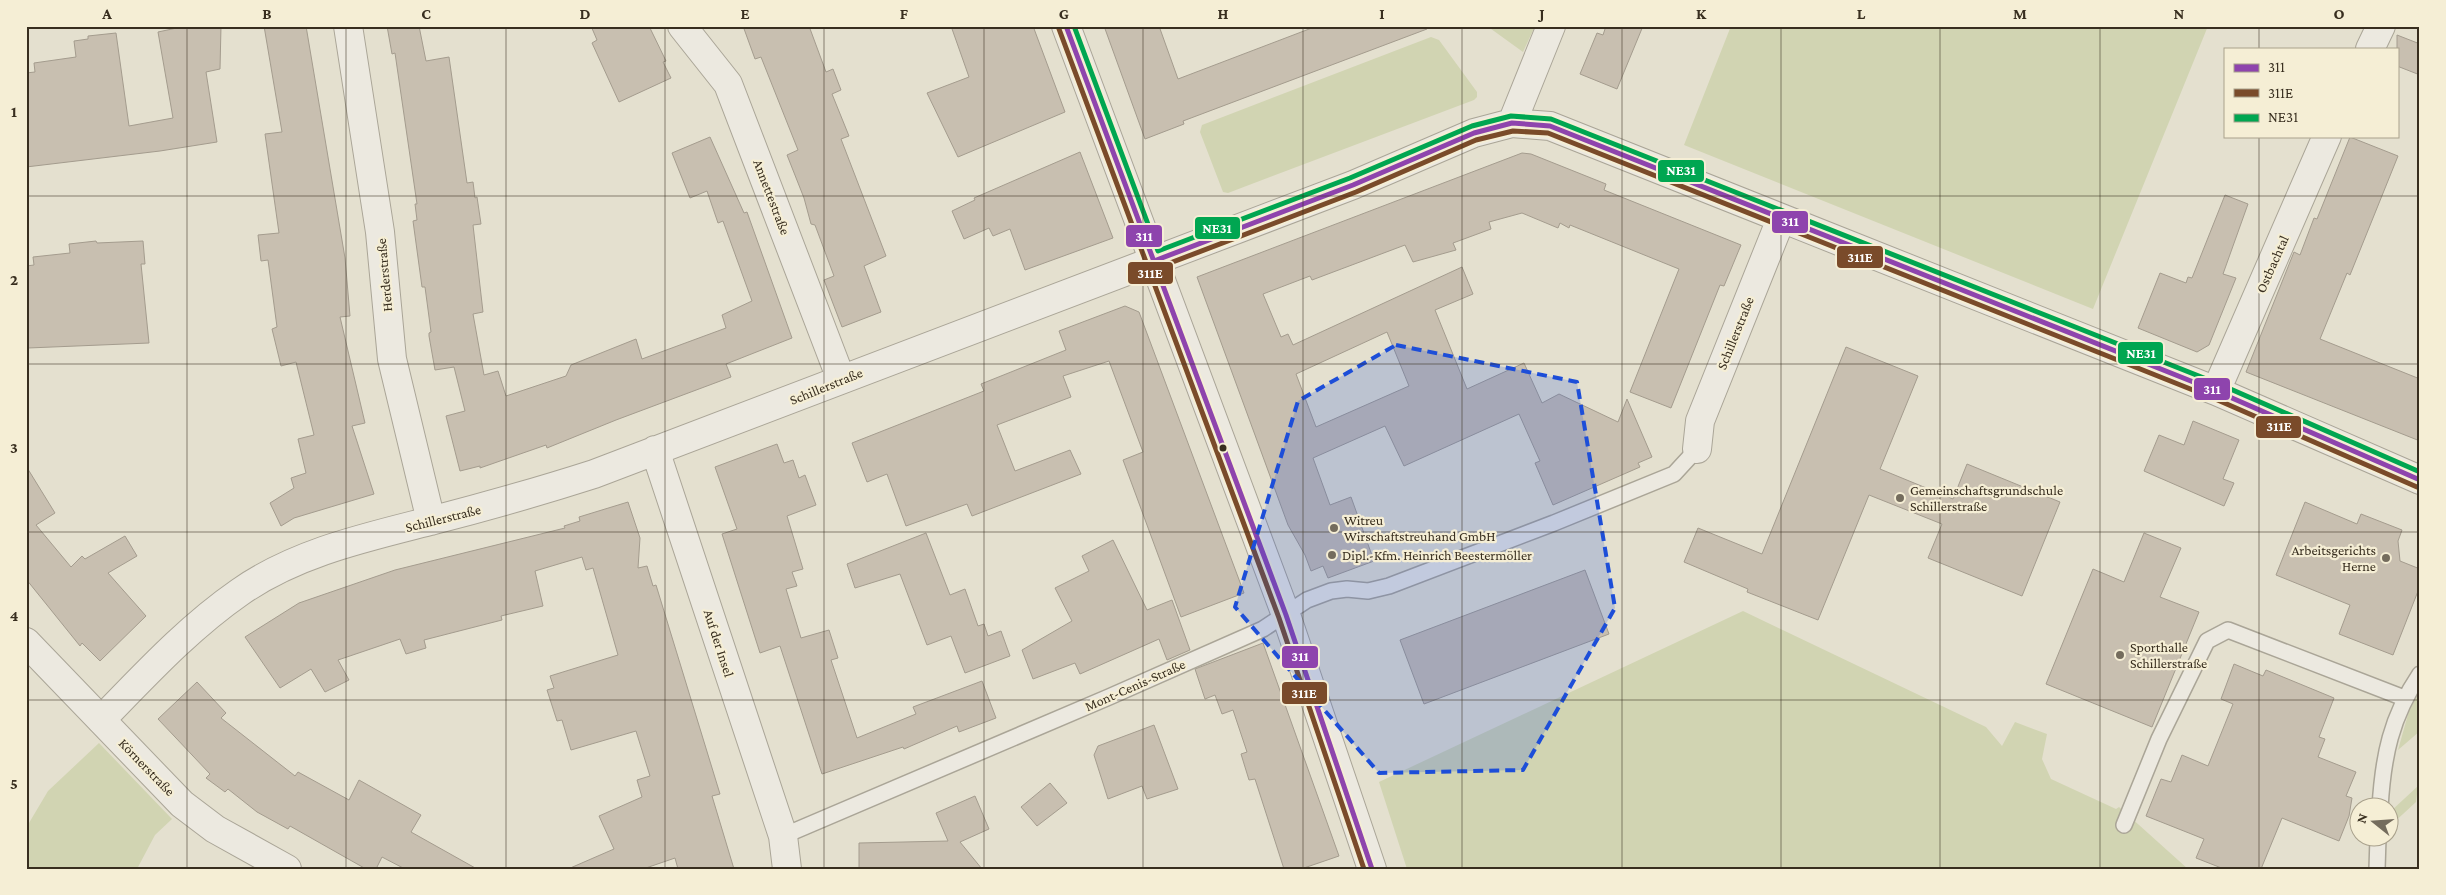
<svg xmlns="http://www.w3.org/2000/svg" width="2446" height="895" viewBox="0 0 2446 895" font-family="'Crimson Pro',serif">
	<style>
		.green { fill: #d1d4b2 }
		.building { fill: #c8bfb0; stroke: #a49c8e; fill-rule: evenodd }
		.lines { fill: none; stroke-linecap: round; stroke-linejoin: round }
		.lane-casing { stroke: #aaa597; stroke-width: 18 }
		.street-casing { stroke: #aaa597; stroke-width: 30 }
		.lane { stroke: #ece9e0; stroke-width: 15 }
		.street { stroke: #ece9e0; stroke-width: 28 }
		.bus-1-casing { stroke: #f5eed5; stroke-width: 9 }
		.bus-2-casing { stroke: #f5eed5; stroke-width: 9 }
		.bus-3-casing { stroke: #f5eed5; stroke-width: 9 }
		.bus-1 { stroke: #8e44ad; stroke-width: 5 }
		.bus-2 { stroke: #7a4b2a; stroke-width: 5 }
		.bus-3 { stroke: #00a651; stroke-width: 5 }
		.marked { fill: #1d4ed8; fill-opacity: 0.2; stroke: #1d4ed8; stroke-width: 4; stroke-dasharray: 10 6; stroke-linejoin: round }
		.grid { fill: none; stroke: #382e1f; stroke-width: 1; stroke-opacity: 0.55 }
		.bus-dot { fill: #382e1f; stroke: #f5eed5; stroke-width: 2 }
		.poi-dot { fill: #746c5d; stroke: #f5eed5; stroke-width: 2 }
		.labels { text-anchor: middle; stroke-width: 4.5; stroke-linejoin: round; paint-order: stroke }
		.street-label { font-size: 14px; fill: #382e1f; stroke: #f5eed5 }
		.poi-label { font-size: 14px; fill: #382e1f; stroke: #f5eed5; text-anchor: start }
		.line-badge { stroke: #f5eed5; stroke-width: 2 }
		.badge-label { font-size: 14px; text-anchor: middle; font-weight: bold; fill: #fff }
		.neatline { fill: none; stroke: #382e1f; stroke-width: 2 }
		.grid-label { font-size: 16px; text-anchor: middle; font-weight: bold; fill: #382e1f }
	</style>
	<rect width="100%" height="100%" fill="#e4e0cf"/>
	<path class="green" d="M1487 26H1535L1523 52Z
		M1731 26H2208L2093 309 1684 145Z
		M1431 37 1439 40 1477 92V97L1474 100 1228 193 1223 192 1200 132 1202 125Z
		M1743 611 1986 727 2002 746 2015 722 2047 734 2042 759 2051 779 2116 809 2119 807 2188 869H1407L1379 782Z
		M2420 690V731L2398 750 2409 711Z
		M99 743 172 819 155 835 137 869H26V828L48 791Z
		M2418 786 2416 802 2390 826 2391 811Z"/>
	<path class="building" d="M186 26H221L220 69 206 72 217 142 160 151 26 167V73L35 72 34 63 76 57 74 41 88 39V36L116 33 129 126 173 118 158 32Z
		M264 26H306L345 258 350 316 340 317 365 423 352 426 374 494 294 518 281 526 270 503 294 488 291 478 306 473 298 439 314 435 296 362 281 366 272 329 277 327 268 260 261 261 258 235 279 233 265 134 282 132Z
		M387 26H419L426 61 449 57 467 183 473 182 475 198 477 197 481 224 473 225 483 312 473 314 484 375 498 371 506 396 566 376 571 365 636 339 642 359 726 328 722 315 752 301 723 221 718 223 707 191 690 198 672 153 710 137 744 213 747 212 792 338 726 364 731 377 616 420 547 448 546 445 480 468V466L460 471 446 416 465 411 454 367 435 370 429 336V333L431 332 425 287H422L413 221 417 220 415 204H417L395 53 392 54Z
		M591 26H649L666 61 663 62 671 78 619 102 592 43 597 40Z
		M743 26H809L826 72 833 69 841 90 832 94 849 136 841 139 886 256 864 266 881 312 842 327 824 280 834 276 815 225 811 224 804 198 787 155 798 150 761 57 755 59Z
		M951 26H1033L1065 112 958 157 927 93 969 77Z
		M1104 26H1159L1178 79 1317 26H1427V29L1183 121 1184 124 1145 139Z
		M1606 26H1643L1617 89 1580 74 1597 33 1603 35Z
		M2397 35 2420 44V75L2397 66Z
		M2350 137 2398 156 2350 275 2347 273 2320 339 2420 379V441L2246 372 2294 252 2300 255 2314 218 2317 219Z
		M1080 152 1113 238 1025 270 1010 229 993 236 989 228 964 239 952 211 975 200 974 198Z
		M1522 153 1531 154 1606 184 1604 190 1741 245 1724 286 1720 285 1671 408 1630 392 1679 269 1570 225 1569 228 1560 223 1558 228 1522 213 1489 222 1491 229 1453 243 1456 250 1413 262 1405 245 1312 280 1310 276 1263 294 1281 337 1288 334 1293 345 1462 267 1473 294 1435 310 1467 389 1524 363 1542 403 1559 394 1618 422 1627 399 1652 457 1638 463 1640 467 1553 505 1535 463 1540 461 1519 414 1404 466 1385 426 1313 458 1330 505 1351 497 1374 561 1328 578 1323 566 1311 571 1305 555 1288 525 1197 277ZM1387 332 1409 386 1316 427 1296 374Z
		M2225 195 2248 204 2223 274 2236 278 2209 345 2197 352 2138 328 2160 273 2186 283 2188 277 2192 278Z
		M96 241 97 243 143 241 145 264H141L149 343 28 348 26 266 34 265 33 257 70 253 69 244Z
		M1125 306 1139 312 1244 593 1181 617 1123 460 1143 452 1109 361 1063 376 1071 397 997 425 1015 471 1070 450 1081 474 972 516 967 504 906 526 887 474 867 482 852 443 984 391 981 384 1066 350 1059 331Z
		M1846 347 1918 376 1880 469 1953 499 1967 464 2060 502 2022 596 1928 558 1942 524 1869 495 1818 620 1747 592 1748 589 1684 562 1698 528 1762 554Z
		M2193 421 2239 440 2223 479 2234 483 2224 506 2144 471 2159 435 2184 445Z
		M777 444 784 463 793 460 799 478 805 475 816 505 787 516 803 569 792 572 797 586 786 589 801 638 829 630 838 658 831 660 857 738 916 714 913 707 982 681 996 718 959 732 957 726 904 749 903 747 822 774 780 646 760 653 722 534 737 529 715 467Z
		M26 466 55 513 36 525 71 567 82 556 85 559 125 536 137 556 108 573 146 616 100 661 82 643 80 646 26 579Z
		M628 502 640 538 638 568 647 566 653 586 656 585 720 794 712 796 734 869H678L675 858 643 869H568L614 849 599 816 642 797 637 780 650 776 636 731 571 750 562 720 557 721 547 690 554 688 550 676 618 655 593 568 586 570 582 557 535 571 543 606 501 616 502 620 424 640 426 648 406 654 400 639 338 660 349 680 325 692 311 669 280 688 245 637 299 603 395 570 565 528 564 526 580 521 579 517Z
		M2305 502 2357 524 2361 514 2402 530 2398 541 2400 561 2420 569V586L2393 655 2339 634 2350 605 2276 575Z
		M926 533 950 595 965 589 978 626 984 624 988 636 1001 631 1010 656 965 673 951 636 927 645 900 574 855 588 847 564Z
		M2144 533 2181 548 2160 597 2199 612 2152 727 2046 684 2093 569 2124 582Z
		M1113 540 1147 610 1172 600 1190 650 1167 660 1159 639 1080 674 1075 663 1033 679 1022 650 1072 621 1055 588 1089 571 1082 556Z
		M1585 570 1609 634 1424 704 1400 640Z
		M1263 643 1339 856 1301 869H1284L1255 779 1249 780 1241 754 1247 752 1233 710 1222 714 1215 695 1205 699 1195 669Z
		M2234 664 2263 676 2266 670 2334 698 2319 737 2325 739 2318 757 2356 772 2346 796 2352 798 2349 816 2339 841 2282 818 2261 869H2224L2196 858 2204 839 2146 816 2161 779 2171 782 2182 755 2208 766 2233 704 2221 699Z
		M197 682 226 713 221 718 295 776 298 772 349 800 359 780 421 815 411 832 477 869H405L382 857 376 869H366L290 826 288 829 257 812 228 789 225 792 206 778 210 774 158 719Z
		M1154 725 1178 789 1147 799 1142 786 1108 799 1094 755 1098 746Z
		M1050 783 1067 803 1037 826 1021 807Z
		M975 796 989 829 960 842 982 869H859V843L948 841 936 813Z"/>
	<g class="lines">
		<defs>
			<path id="lane" d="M2380 808C2383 756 2391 717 2420 674
				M2124 825 2159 739 2207 641 2228 630 2404 698
				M783 836 1109 697 1263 629 1307 600 1331 591 1347 589 1368 591 1389 586 1554 523 1674 474 1697 449
				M2377 869 2378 838"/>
			<path id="street" d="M348 26 380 232 392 359 431 521
				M682 26 728 84 841 379
				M1066 26 1286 615 1372 869
				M2370 49 2381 26
				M1512 123 1551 26
				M2216 391 2327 136
				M1697 449 1700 421 1781 219
				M655 450 783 836 787 869
				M26 642 182 804 215 829 287 869
				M101 720C145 675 188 628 240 592 297 552 368 537 434 520 488 506 541 491 594 474L1353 185 1474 133 1512 123 1550 126 2216 391 2420 480"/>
		</defs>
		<use href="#lane" class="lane-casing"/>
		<use href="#street" class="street-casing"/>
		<use href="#lane" class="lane"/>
		<use href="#street" class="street"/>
		<defs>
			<path id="bus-1" d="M1066 26 1286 615 1372 869
				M1154 261 1353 185 1474 133 1512 123 1550 126 2216 391 2420 480"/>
			<path id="bus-2" d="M1059 29 1279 618 1364 869
				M1157 268 1356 192 1476 140 1513 131 1548 133 2213 398 2417 487"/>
			<path id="bus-3" d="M1074 26 1158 251 1350 178 1472 126 1511 116 1551 119 2219 384 2420 472"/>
		</defs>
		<use href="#bus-1" class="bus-1-casing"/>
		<use href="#bus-2" class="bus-2-casing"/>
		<use href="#bus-3" class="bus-3-casing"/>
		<use href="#bus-1" class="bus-1"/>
		<use href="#bus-2" class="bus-2"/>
		<use href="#bus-3" class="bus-3"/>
	</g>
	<path class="marked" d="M1396 345 1577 382 1615 608 1523 770 1379 773 1235 607 1298 401Z"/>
	<path class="grid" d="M187 26V869M346 26V869M506 26V869M665 26V869M824 26V869M984 26V869M1143 26V869M1303 26V869M1462 26V869M1622 26V869M1781 26V869M1940 26V869M2100 26V869M2259 26V49M2259 136V869M26 196H2420M26 364H2420M26 532H2420M26 700H2420"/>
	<circle class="bus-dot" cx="1223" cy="448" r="4.5"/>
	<g class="poi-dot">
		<circle cx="1900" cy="498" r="5"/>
		<circle cx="1334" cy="528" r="5"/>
		<circle cx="1332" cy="555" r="5"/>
		<circle cx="2386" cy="558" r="5"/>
		<circle cx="2120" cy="655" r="5"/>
	</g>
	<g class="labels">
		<g class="street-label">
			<text transform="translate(772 197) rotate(69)" y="5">Annettestraße</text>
			<text transform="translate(2272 264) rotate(-66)" y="5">Ostbachtal</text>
			<text transform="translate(384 275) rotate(-95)" y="5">Herderstraße</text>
			<text transform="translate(1735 333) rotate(-68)" y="5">Schillerstraße</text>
			<text transform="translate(826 386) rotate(-22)" y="5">Schillerstraße</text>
			<text transform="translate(443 518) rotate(-14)" y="5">Schillerstraße</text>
			<text transform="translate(719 643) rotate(72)" y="5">Auf der Insel</text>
			<text transform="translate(1135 685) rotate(-24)" y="5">Mont-Cenis-Straße</text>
			<text transform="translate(147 767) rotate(46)" y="5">Körnerstraße</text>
		</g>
		<g class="poi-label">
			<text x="1910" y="495">Gemeinschaftsgrundschule<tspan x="1910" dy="16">Schillerstraße</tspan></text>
			<text x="1344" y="525">Witreu<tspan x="1344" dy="16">Wirschaftstreuhand GmbH</tspan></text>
			<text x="2376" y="555" text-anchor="end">Arbeitsgerichts<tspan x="2376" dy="16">Herne</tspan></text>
			<text x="1342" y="560">Dipl.-Kfm. Heinrich Beestermöller</text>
			<text x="2130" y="652">Sporthalle<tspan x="2130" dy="16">Schillerstraße</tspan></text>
		</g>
	</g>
	<g class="line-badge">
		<rect x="1657" y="159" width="48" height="24" rx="5" fill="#00a651"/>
		<rect x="1771" y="210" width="38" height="24" rx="5" fill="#8e44ad"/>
		<rect x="1194" y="216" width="47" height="24" rx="5" fill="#00a651"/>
		<rect x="1125" y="224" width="38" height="24" rx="5" fill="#8e44ad"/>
		<rect x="1836" y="245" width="48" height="24" rx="5" fill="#7a4b2a"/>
		<rect x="1127" y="261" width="47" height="24" rx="5" fill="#7a4b2a"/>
		<rect x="2117" y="341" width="47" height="24" rx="5" fill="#00a651"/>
		<rect x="2193" y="377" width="38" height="24" rx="5" fill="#8e44ad"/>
		<rect x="2255" y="415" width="47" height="24" rx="5" fill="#7a4b2a"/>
		<rect x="1281" y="645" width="38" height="24" rx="5" fill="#8e44ad"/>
		<rect x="1281" y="681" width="47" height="24" rx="5" fill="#7a4b2a"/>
	</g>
	<g class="badge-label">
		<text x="1681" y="175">NE31</text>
		<text x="1790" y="226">311</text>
		<text x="1217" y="233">NE31</text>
		<text x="1144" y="241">311</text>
		<text x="1860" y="262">311E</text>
		<text x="1150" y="278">311E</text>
		<text x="2141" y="358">NE31</text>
		<text x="2212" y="394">311</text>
		<text x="2279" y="431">311E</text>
		<text x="1300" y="661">311</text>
		<text x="1304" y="698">311E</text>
	</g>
	<rect width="2446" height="895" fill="none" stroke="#f5eed5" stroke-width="55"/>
	<rect x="2224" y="48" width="175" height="90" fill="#f5eed5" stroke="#a9a18c"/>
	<rect x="2234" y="64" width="25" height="8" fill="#8e44ad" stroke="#a9a18c"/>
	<text x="2268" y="72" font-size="15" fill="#382e1f">311</text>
	<rect x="2234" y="89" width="25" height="8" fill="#7a4b2a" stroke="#a9a18c"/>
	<text x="2268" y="98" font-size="15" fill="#382e1f">311E</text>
	<rect x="2234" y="114" width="25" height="8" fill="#00a651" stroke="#a9a18c"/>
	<text x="2268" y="122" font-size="15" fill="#382e1f">NE31</text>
	<g transform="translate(2374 822) rotate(287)"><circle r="24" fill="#f5eed5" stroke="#a9a18c"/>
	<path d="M0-4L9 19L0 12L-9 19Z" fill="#746c5d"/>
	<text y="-8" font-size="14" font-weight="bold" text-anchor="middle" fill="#382e1f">N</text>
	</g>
	<rect x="28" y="28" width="2390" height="840" class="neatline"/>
	<g class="grid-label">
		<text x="107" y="19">A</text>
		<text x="267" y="19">B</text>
		<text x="426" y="19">C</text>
		<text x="585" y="19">D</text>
		<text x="745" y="19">E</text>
		<text x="904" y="19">F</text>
		<text x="1064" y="19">G</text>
		<text x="1223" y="19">H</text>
		<text x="1382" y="19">I</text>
		<text x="1542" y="19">J</text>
		<text x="1701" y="19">K</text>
		<text x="1861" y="19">L</text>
		<text x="2020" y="19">M</text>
		<text x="2179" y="19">N</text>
		<text x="2339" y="19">O</text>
		<text x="14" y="117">1</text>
		<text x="14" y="285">2</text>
		<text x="14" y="453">3</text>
		<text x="14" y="621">4</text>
		<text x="14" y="789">5</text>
	</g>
</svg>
